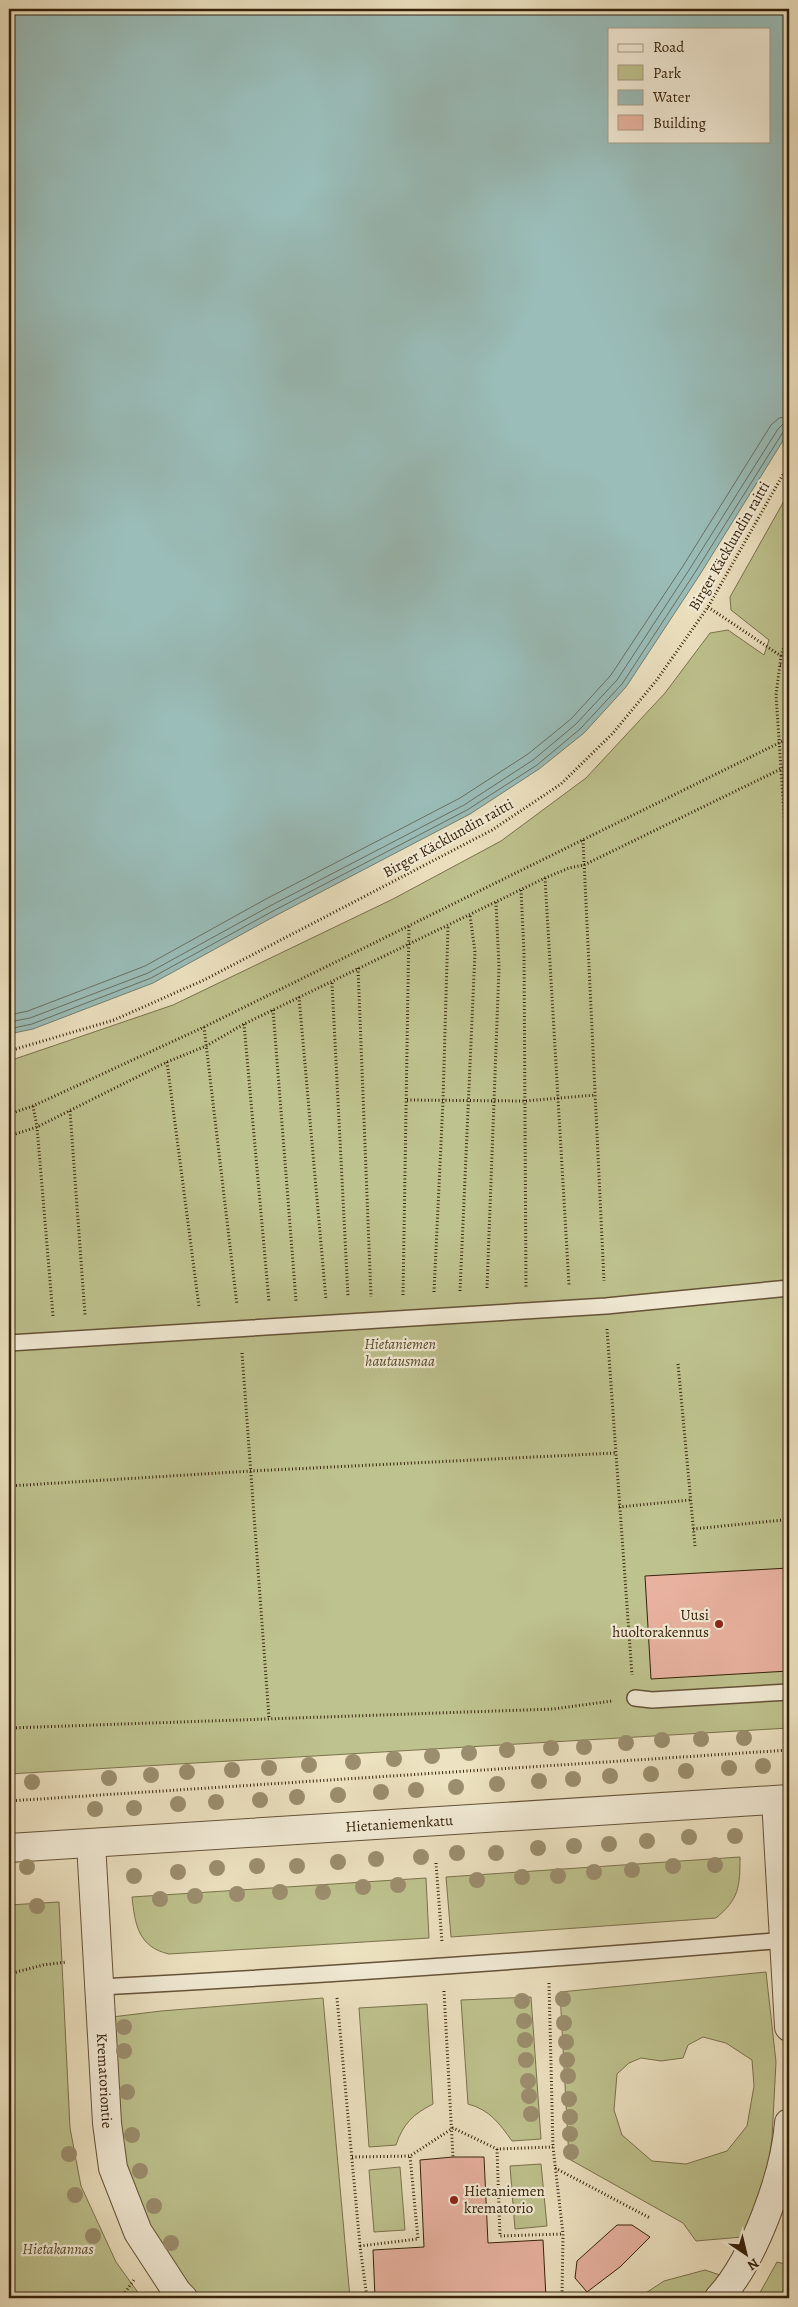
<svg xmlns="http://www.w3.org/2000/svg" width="798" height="2307" viewBox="0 0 798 2307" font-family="Alegreya,serif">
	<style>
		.green { fill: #bec28e; stroke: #7a724c; fill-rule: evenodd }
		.water { fill: #9abdb9; stroke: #727f73; fill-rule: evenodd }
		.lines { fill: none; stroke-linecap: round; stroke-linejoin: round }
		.shore { stroke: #687062; stroke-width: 1 }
		.building { fill: #e8b2a0; stroke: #36220a }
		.lane-casing { stroke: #645238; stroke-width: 18 }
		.street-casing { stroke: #645238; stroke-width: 30 }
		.path { stroke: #36220a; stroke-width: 3; stroke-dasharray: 1 2.5; stroke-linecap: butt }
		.lane { stroke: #f3ecd7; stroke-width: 15 }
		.street { stroke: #f3ecd7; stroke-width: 28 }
		.tree { fill: #9b8e6e }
		.poi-dot { fill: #8f2418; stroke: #f3ecd7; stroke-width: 2 }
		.labels { text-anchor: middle; stroke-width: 4.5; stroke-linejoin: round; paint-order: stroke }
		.street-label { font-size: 15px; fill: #36220a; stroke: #f3ecd7 }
		.park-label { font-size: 15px; font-style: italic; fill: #584a2b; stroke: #f3ecd7 }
		.poi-label { font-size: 15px; fill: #36220a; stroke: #f3ecd7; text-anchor: end }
	</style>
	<rect width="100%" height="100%" fill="#ede2c1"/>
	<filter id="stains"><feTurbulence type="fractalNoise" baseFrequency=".004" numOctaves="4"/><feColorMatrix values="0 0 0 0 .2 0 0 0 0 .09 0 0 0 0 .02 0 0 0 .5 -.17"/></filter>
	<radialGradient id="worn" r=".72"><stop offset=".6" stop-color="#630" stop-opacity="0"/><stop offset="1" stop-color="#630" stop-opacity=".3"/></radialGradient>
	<path class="green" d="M789 492V1728L9 1774V1061L173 1005 393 899 501 841 586 778 665 693 710 633 728 630 764 655 769 640 731 610 730 597Z
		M740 1857C740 1887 739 1899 716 1918L451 1937 446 1877Z
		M426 1878 429 1938 169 1954C138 1947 135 1924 132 1897Z
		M59 1902 70 2128 81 2186 116 2262 142 2298H9V1905Z
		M766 1972 776 2062 772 2138 766 2181 742 2237 696 2241 683 2223 569 2159 560 1992ZM703 2037 726 2043 752 2060 754 2086 747 2126 727 2151 686 2164 652 2161 622 2135 614 2110 617 2074 629 2063 641 2058 661 2061 683 2058 688 2045Z
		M531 1997 541 2139 512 2141C499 2123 490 2110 468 2104L461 2000Z
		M323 1998 350 2298H201L187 2284 150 2226 126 2165 119 2122 112 2017 161 2011Z
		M427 2004 433 2104C413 2114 403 2124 396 2145L369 2147 359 2008Z
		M541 2164 547 2226 515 2229 510 2166Z
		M400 2167 405 2230 374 2232 369 2170Z
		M777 2262 789 2265V2298H757Z
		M705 2270 720 2275 702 2298H638L664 2281Z"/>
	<path class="water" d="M9 9H789V431L699 576 626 687 584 733 539 769 470 814 275 916 153 983 33 1029 9 1034ZM609 29H769V141H609Z"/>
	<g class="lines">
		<path class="shore" d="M9 1015 28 1011 145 966 266 899 460 798 528 754 571 719 611 675 683 566 771 425 779 418 789 416
			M9 1022 30 1018 148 973 270 906 464 805 533 760 576 724 617 680 689 570 778 429 783 424 789 423
			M9 1029 32 1024 151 978 273 911 467 810 537 765 580 729 622 684 694 574 783 432 789 430"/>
	</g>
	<path class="building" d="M789 1568V1671L651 1679 645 1576Z
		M453 2157H484L488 2243 543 2240 546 2298H375L373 2250 424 2247 420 2160Z
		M617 2225H632L650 2237 620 2267 587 2292 575 2278 577 2261Z"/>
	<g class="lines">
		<defs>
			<path id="lane" d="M9 1343 606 1306 789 1288
				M635 1698 652 1700 789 1692
				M100 1987C329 1975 557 1959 785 1940"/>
			<g id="street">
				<path d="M776 1800 789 2027"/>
				<path id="s1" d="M91 1843 107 2123 113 2168 138 2232 177 2292 183 2298"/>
				<path id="s2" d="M9 1848 789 1799"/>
				<path d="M719 2298C754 2260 785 2175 789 2123"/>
			</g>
		</defs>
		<use href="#lane" class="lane-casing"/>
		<use href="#street" class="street-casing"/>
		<path class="path" d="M708 607 781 656 776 695 789 888
			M781 656 789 630
			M780 665 789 667
			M583 840 604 1281
			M545 878 569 1285
			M521 890 524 952 526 1287
			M358 968 371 1297
			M332 983 348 1297
			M299 997 326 1300
			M273 1010 296 1301
			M244 1024 269 1302
			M204 1027 237 1305
			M9 1051 114 1020 204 980 492 830 561 784 613 733 656 681 708 607 789 464
			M167 1062 199 1307
			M407 1100 525 1101 595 1095
			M33 1106 37 1127 53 1316
			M70 1111 85 1315
			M9 1114 33 1106 204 1027 789 738
			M9 1136 37 1127 167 1062 206 1046 244 1024 545 878 569 868 584 865 789 765
			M487 1288 499 968 496 902
			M460 1291 475 952 470 915
			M434 1292 443 1101 448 926
			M403 1295 409 925
			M607 1329 632 1675
			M242 1353 269 1718
			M678 1364 695 1546
			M9 1486 251 1471 615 1453
			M619 1507 690 1500
			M693 1529 783 1520
			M9 1728 553 1709 612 1701
			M9 1801 789 1750
			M436 1863 442 1942
			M9 1974 43 1965 67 1962
			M549 1983 553 2147 563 2234 562 2298
			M444 1991 453 2157
			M337 1998 360 2246 367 2298
			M497 2149 500 2236 563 2234
			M352 2157 410 2156 453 2128 497 2149 553 2147
			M555 2168 650 2218
			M360 2246 418 2239 410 2156
			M121 2298 134 2280"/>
		<use href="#lane" class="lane"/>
		<use href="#street" class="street"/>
	</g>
	<g class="tree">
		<circle cx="744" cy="1738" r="8"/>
		<circle cx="701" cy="1739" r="8"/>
		<circle cx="662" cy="1740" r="8"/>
		<circle cx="626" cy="1743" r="8"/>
		<circle cx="584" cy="1747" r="8"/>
		<circle cx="551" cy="1748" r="8"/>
		<circle cx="507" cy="1750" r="8"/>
		<circle cx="469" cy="1753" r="8"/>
		<circle cx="432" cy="1756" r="8"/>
		<circle cx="394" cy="1759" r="8"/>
		<circle cx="353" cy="1762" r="8"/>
		<circle cx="309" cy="1765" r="8"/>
		<circle cx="763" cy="1766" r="8"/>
		<circle cx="269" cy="1768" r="8"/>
		<circle cx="729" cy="1768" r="8"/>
		<circle cx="232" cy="1770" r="8"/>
		<circle cx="686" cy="1771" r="8"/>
		<circle cx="187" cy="1772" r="8"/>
		<circle cx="651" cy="1774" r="8"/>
		<circle cx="151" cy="1775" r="8"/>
		<circle cx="610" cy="1776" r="8"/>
		<circle cx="109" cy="1778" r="8"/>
		<circle cx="573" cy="1779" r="8"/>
		<circle cx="539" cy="1781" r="8"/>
		<circle cx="32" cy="1782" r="8"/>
		<circle cx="497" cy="1784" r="8"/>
		<circle cx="456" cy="1787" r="8"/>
		<circle cx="416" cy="1790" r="8"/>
		<circle cx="381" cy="1792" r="8"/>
		<circle cx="338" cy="1795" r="8"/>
		<circle cx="297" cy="1797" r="8"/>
		<circle cx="260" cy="1800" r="8"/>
		<circle cx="216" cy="1802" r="8"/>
		<circle cx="178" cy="1804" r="8"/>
		<circle cx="134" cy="1808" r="8"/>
		<circle cx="95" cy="1809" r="8"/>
		<circle cx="735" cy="1836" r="8"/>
		<circle cx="689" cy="1837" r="8"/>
		<circle cx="647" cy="1841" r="8"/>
		<circle cx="609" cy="1844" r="8"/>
		<circle cx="574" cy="1846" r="8"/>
		<circle cx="538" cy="1848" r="8"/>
		<circle cx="457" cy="1853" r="8"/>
		<circle cx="496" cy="1853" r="8"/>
		<circle cx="421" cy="1857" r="8"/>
		<circle cx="376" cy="1859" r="8"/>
		<circle cx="338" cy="1862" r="8"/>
		<circle cx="715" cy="1865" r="8"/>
		<circle cx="257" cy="1866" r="8"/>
		<circle cx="297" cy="1866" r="8"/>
		<circle cx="673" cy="1866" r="8"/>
		<circle cx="27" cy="1867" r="8"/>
		<circle cx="217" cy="1868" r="8"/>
		<circle cx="632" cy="1870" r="8"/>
		<circle cx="178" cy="1872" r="8"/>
		<circle cx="594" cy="1872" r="8"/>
		<circle cx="134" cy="1876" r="8"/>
		<circle cx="558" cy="1876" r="8"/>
		<circle cx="522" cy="1877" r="8"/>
		<circle cx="477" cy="1880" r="8"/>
		<circle cx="398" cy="1885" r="8"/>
		<circle cx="363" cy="1887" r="8"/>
		<circle cx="280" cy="1892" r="8"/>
		<circle cx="323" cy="1892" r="8"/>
		<circle cx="237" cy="1894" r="8"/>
		<circle cx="195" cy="1896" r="8"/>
		<circle cx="160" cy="1899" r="8"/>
		<circle cx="37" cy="1906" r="8"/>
		<circle cx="563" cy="1999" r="8"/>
		<circle cx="522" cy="2001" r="8"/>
		<circle cx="524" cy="2021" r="8"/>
		<circle cx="564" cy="2023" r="8"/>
		<circle cx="124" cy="2027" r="8"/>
		<circle cx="525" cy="2040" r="8"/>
		<circle cx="566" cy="2042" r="8"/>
		<circle cx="124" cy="2051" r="8"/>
		<circle cx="526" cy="2060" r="8"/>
		<circle cx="567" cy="2060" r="8"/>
		<circle cx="568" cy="2076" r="8"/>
		<circle cx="528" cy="2081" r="8"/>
		<circle cx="127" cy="2092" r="8"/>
		<circle cx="529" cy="2096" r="8"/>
		<circle cx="569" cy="2099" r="8"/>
		<circle cx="531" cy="2114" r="8"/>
		<circle cx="570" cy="2117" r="8"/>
		<circle cx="570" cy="2134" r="8"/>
		<circle cx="132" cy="2135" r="8"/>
		<circle cx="571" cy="2152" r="8"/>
		<circle cx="69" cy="2154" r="8"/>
		<circle cx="140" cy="2171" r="8"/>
		<circle cx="75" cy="2195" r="8"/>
		<circle cx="154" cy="2206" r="8"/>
		<circle cx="93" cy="2236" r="8"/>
		<circle cx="171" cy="2243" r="8"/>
	</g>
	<g class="poi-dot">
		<circle cx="719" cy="1624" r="5"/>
		<circle cx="454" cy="2200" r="5"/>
	</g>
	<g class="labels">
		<g class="street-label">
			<text transform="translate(729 546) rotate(-60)" y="5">Birger Käcklundin raitti</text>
			<text transform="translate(448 838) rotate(-29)" y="5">Birger Käcklundin raitti</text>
			<text dy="5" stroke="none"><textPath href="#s2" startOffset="391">Hietaniemenkatu</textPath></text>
			<text dy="5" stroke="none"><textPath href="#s1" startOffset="238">Krematoriontie</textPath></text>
		</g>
		<g class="park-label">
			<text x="400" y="1349">Hietaniemen<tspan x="400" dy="17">hautausmaa</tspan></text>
			<text x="58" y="2254">Hietakannas</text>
		</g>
		<g class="poi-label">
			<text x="709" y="1620">Uusi<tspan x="709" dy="17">huoltorakennus</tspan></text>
			<text x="464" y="2196" text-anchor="start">Hietaniemen<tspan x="464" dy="17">krematorio</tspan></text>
		</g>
	</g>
	<rect width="798" height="2307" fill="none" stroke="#ede2c1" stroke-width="30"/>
	<rect x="10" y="10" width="778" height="2287" fill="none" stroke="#36220a" stroke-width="2.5"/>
	<rect x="15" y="15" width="768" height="2277" fill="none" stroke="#36220a"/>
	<rect x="608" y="28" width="162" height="115" fill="#f3ecd7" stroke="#a79b85"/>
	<rect x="618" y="44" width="25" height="8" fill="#f3ecd7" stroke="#a79b85"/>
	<text x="653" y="52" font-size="15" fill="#36220a">Road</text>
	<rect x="618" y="65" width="25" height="15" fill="#bec28e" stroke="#a79b85"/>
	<text x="653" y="78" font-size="15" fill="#36220a">Park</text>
	<rect x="618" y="90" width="25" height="15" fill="#9abdb9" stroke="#a79b85"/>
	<text x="653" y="102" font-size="15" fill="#36220a">Water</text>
	<rect x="618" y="115" width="25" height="15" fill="#e8b2a0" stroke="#a79b85"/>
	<text x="653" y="128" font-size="15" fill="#36220a">Building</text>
	<g transform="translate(746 2254) rotate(145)" stroke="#f3ecd7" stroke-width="4" paint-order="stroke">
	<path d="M0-4L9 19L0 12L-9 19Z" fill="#36220a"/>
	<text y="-8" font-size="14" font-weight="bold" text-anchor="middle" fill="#36220a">N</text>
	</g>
	<rect width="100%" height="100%" filter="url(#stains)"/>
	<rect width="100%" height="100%" fill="url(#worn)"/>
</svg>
